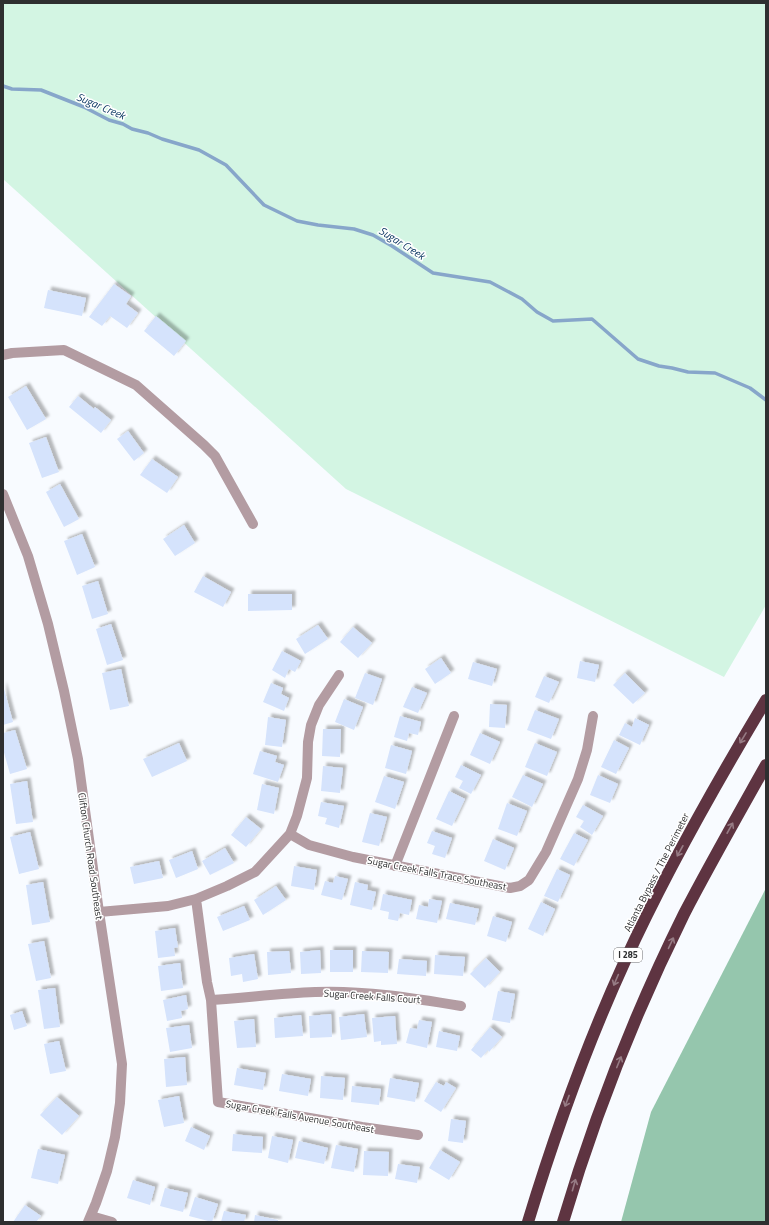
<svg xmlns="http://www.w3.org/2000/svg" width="769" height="1225" viewBox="0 0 769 1225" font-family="'Titillium Web',sans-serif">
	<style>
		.green { fill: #d3f5e3 }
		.forest { fill: #95c6ad }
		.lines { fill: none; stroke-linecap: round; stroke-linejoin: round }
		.stream { stroke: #87a6ca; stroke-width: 3.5 }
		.building { fill: #d5e3fc; filter: url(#shadow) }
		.minor { stroke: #b39ca2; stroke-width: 10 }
		.highway { stroke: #5e3441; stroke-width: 12 }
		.oneway { stroke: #967b84 }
		.labels { text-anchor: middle; stroke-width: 3; stroke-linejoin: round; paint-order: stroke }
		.shield { fill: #fff; stroke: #6d6d6e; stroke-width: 1 }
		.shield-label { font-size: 9px; font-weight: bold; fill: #2e2f30 }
		.street-label { font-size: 10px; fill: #2e2f30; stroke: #fff }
		.water-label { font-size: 11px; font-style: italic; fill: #002f5b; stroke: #fff }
	</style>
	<defs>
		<filter id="shadow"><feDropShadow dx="3.5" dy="-3.5" stdDeviation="1" flood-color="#0004"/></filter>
	</defs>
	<rect width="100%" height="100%" fill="#f8fbff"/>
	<path class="green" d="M3 3H766V605L724 677 346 489 3 179Z"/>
	<path class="forest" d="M766 888V1222H621L651 1112Z"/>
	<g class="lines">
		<path class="stream" d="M3 86 12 89 41 90 84 107 109 120 123 124 132 129 148 133 162 139 199 150 226 165 264 205 297 221 318 225 354 229 373 235 392 246 433 273 490 282 522 299 537 312 553 321 592 319 638 359 659 366 672 368 688 372 715 373 750 388 766 400"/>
	</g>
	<path class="building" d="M114 284 131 296 126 304 138 313 127 328 110 316 102 326 89 317Z
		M48 290 86 298 82 316 44 308Z
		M156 316 186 341 174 356 144 331Z
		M26 386 46 419 27 430 8 397Z
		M78 396 94 409 95 407 111 420 101 433 69 407Z
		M128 431 144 453 134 461 117 439Z
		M46 437 59 472 42 478 29 443Z
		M152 459 178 477 167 493 140 475Z
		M60 484 79 519 64 527 46 492Z
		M184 525 195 543 175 556 163 539Z
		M82 534 95 567 77 575 64 541Z
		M203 576 231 592 223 607 194 592Z
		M98 581 108 614 92 619 82 586Z
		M248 594H292V610L248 611Z
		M111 624 123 660 107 665 96 629Z
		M318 625 328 639 305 654 296 639Z
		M353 627 372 643 358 658 340 642Z
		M282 651 301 661 295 672 289 669 285 678 272 670Z
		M441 658 451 673 435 684 425 669Z
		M580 661 599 665 595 682 577 678Z
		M473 662 497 669 492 686 468 679Z
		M121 669 129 706 110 710 102 673Z
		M365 673 382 679 373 705 355 698Z
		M625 673 645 693 633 704 613 685Z
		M544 676 559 682 549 703 535 697Z
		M271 683 283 688 281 694 289 698 284 711 263 702Z
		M3 685 13 722 3 725Z
		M412 687 427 693 418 713 403 707Z
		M344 699 363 707 354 730 335 722Z
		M490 704 507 705 505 728 489 727Z
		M535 710 559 719 551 739 527 730Z
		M400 716 421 722 418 735 409 733 407 741 394 737Z
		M268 717 286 720 282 747 265 745Z
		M635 718 649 725 640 745 619 735 625 723 632 727Z
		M323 729H341L340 757 322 756Z
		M15 730 27 769 10 774 3 749V733Z
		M480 733 500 742 490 764 470 755Z
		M614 740 629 748 616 774 601 767Z
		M179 743 187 761 152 777 143 759Z
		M535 743 557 752 547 776 525 767Z
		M391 745 412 751 406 774 385 768Z
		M260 751 277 756 275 762 284 765 278 782 253 774Z
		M461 765 481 775 471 794 459 788 463 781 455 777Z
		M323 766 343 768 340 793 321 791Z
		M523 775 543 784 532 807 512 797Z
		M598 775 618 784 610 803 590 795Z
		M384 776 404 782 395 809 375 802Z
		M27 781 33 822 16 824 10 784Z
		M262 784 279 788 274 814 257 810Z
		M449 791 465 799 452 826 436 819Z
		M321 802 344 806 339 828 325 824 327 818 318 816Z
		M507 803 527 811 517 836 498 829Z
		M583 805 603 816 592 835 580 827 584 821 576 817Z
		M370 813 387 817 379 846 362 842Z
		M246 817 261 829 246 847 231 835Z
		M432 831 452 838 445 858 432 854 435 846 427 843Z
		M30 832 39 869 19 874 10 837Z
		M574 833 588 840 574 866 560 859Z
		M493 839 514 848 505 870 484 861Z
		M225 848 234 863 210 875 202 861Z
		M192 851 198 869 176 878 169 860Z
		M159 861 163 878 134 884 130 867Z
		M294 866 317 870 314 890 291 886Z
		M557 869 570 875 558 902 544 896Z
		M335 876 348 879 342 900 321 895 325 881 333 883Z
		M43 882 50 922 32 925 26 885Z
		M355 882 368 885 367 890 376 892 372 910 350 905Z
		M276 886 286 900 263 915 254 900Z
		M383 894 412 900 409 915 400 913 398 921 388 919 389 912 380 910Z
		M429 899 442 901 437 923 416 919 419 905 428 907Z
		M541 902 555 909 543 936 528 929Z
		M450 903 479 909 475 925 446 919Z
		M244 906 250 920 223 931 217 917Z
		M493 916 512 922 506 942 487 936Z
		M175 928 178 947 174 948 175 956 158 958 155 931Z
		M44 941 51 978 36 981 28 944Z
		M320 950 321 973 301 974 300 952Z
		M330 950H353V972H330Z
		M289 951 291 973 268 975 267 952Z
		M362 951 389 952 388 973 361 972Z
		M254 954 258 979 243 982 242 974 231 976 229 958Z
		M435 955 465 957 463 976 434 974Z
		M486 958 500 972 485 988 470 974Z
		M399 959 427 961 426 976 397 974Z
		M180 963 183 988 161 991 158 966Z
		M55 988 60 1027 44 1029 38 990Z
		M498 991 515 994 510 1023 492 1020Z
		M186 995 188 1009 181 1011 182 1018 167 1021 163 1000Z
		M22 1011 27 1026 14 1030 10 1015Z
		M331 1014 332 1037 310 1038 309 1016Z
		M364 1014 367 1037 341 1040 339 1017Z
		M301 1015 303 1036 275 1038 274 1018Z
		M395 1016 397 1044 381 1045V1041L374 1042 372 1018Z
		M254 1019 256 1047 237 1048 234 1021Z
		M419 1020 432 1022 427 1048 406 1043 410 1028 417 1029Z
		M189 1025 192 1048 170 1052 166 1028Z
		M490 1027 502 1037 489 1052 488 1050 481 1058 471 1050Z
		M439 1031 460 1036 457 1051 436 1047Z
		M59 1041 66 1071 50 1074 44 1044Z
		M185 1057 187 1085 166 1087 164 1059Z
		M237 1068 266 1073 263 1090 234 1085Z
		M282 1074 311 1079 308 1096 279 1091Z
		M321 1076 345 1078 343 1100 320 1098Z
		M390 1078 419 1083 415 1102 387 1097Z
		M436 1082 444 1086 446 1082 456 1088 441 1112 424 1101Z
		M352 1086 381 1089 379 1105 351 1102Z
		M179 1096 184 1123 164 1127 158 1100Z
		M57 1097 79 1116 62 1135 40 1115Z
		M451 1119 466 1121 463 1143 448 1141Z
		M191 1127 210 1136 204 1150 185 1141Z
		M233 1134 263 1137 262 1153 232 1151Z
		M272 1136 293 1140 288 1163 268 1158Z
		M299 1141 328 1148 324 1164 295 1158Z
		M336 1145 358 1149 354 1172 331 1168Z
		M38 1149 65 1155 58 1184 31 1178Z
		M440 1150 460 1162 449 1180 429 1168Z
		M364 1151 389 1152 388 1176 363 1175Z
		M398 1164 420 1167 417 1183 395 1179Z
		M133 1180 155 1187 150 1205 127 1198Z
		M165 1188 188 1193 183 1212 160 1206Z
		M195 1197 218 1204 212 1222 189 1216Z
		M25 1205 41 1216 36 1222H13Z
		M224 1211 246 1215 244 1222H221Z
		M255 1215 278 1220V1222H254Z"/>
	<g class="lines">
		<path class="minor" d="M3 355 12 353 64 350 136 385 204 445 215 456 253 524
			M3 494 28 556 48 624 64 691 78 759 99 912 122 1064 120 1103 115 1137 107 1171 96 1203 88 1222
			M290 834 309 845 353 857 510 888 520 886 529 880 546 852 578 779 587 750 593 716
			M395 866 454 716
			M196 899 207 982 211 1000 218 1102 362 1127 418 1135
			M99 912 168 906 196 899 227 886 255 872 290 834 297 816 307 778 308 742 311 725 319 705 339 675
			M211 1000C245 998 280 993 315 992 363 990 413 998 461 1006
			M91 1216 112 1222"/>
		<path class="highway" d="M528 1222C555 1133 586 1046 625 961 666 871 715 785 766 700
			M563 1222C594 1117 635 1013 684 914 710 864 738 815 766 765"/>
	</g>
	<defs><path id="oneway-shaft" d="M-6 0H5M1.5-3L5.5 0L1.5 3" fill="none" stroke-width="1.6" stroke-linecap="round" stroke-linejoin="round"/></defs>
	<g class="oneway">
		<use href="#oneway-shaft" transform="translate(743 738) rotate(121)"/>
		<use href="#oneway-shaft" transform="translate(730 828) rotate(-61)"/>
		<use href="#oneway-shaft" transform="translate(680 851) rotate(119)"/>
		<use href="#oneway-shaft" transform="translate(671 943) rotate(-65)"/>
		<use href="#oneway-shaft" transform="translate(616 980) rotate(113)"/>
		<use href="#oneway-shaft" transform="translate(619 1062) rotate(-68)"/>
		<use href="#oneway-shaft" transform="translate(567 1101) rotate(111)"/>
		<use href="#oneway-shaft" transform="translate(574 1185) rotate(-74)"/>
	</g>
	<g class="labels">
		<rect class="shield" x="614" y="948" width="28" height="14" rx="3"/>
		<g class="shield-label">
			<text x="628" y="958">I 285</text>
		</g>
		<g class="street-label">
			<text transform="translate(91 856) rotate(82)" y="4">Clifton Church Road Southeast</text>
			<text transform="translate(656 872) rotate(-63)" y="4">Atlanta Bypass / The Perimeter</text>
			<text transform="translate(437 873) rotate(11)" y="4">Sugar Creek Falls Trace Southeast</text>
			<text transform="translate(372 996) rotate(4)" y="4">Sugar Creek Falls Court</text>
			<text transform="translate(300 1116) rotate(10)" y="4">Sugar Creek Falls Avenue Southeast</text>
		</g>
		<g class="water-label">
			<text transform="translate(101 106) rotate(23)" y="4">Sugar Creek</text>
			<text transform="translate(402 243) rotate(32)" y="4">Sugar Creek</text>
		</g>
	</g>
	<rect width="769" height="1225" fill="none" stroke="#2e2f30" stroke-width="8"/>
</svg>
